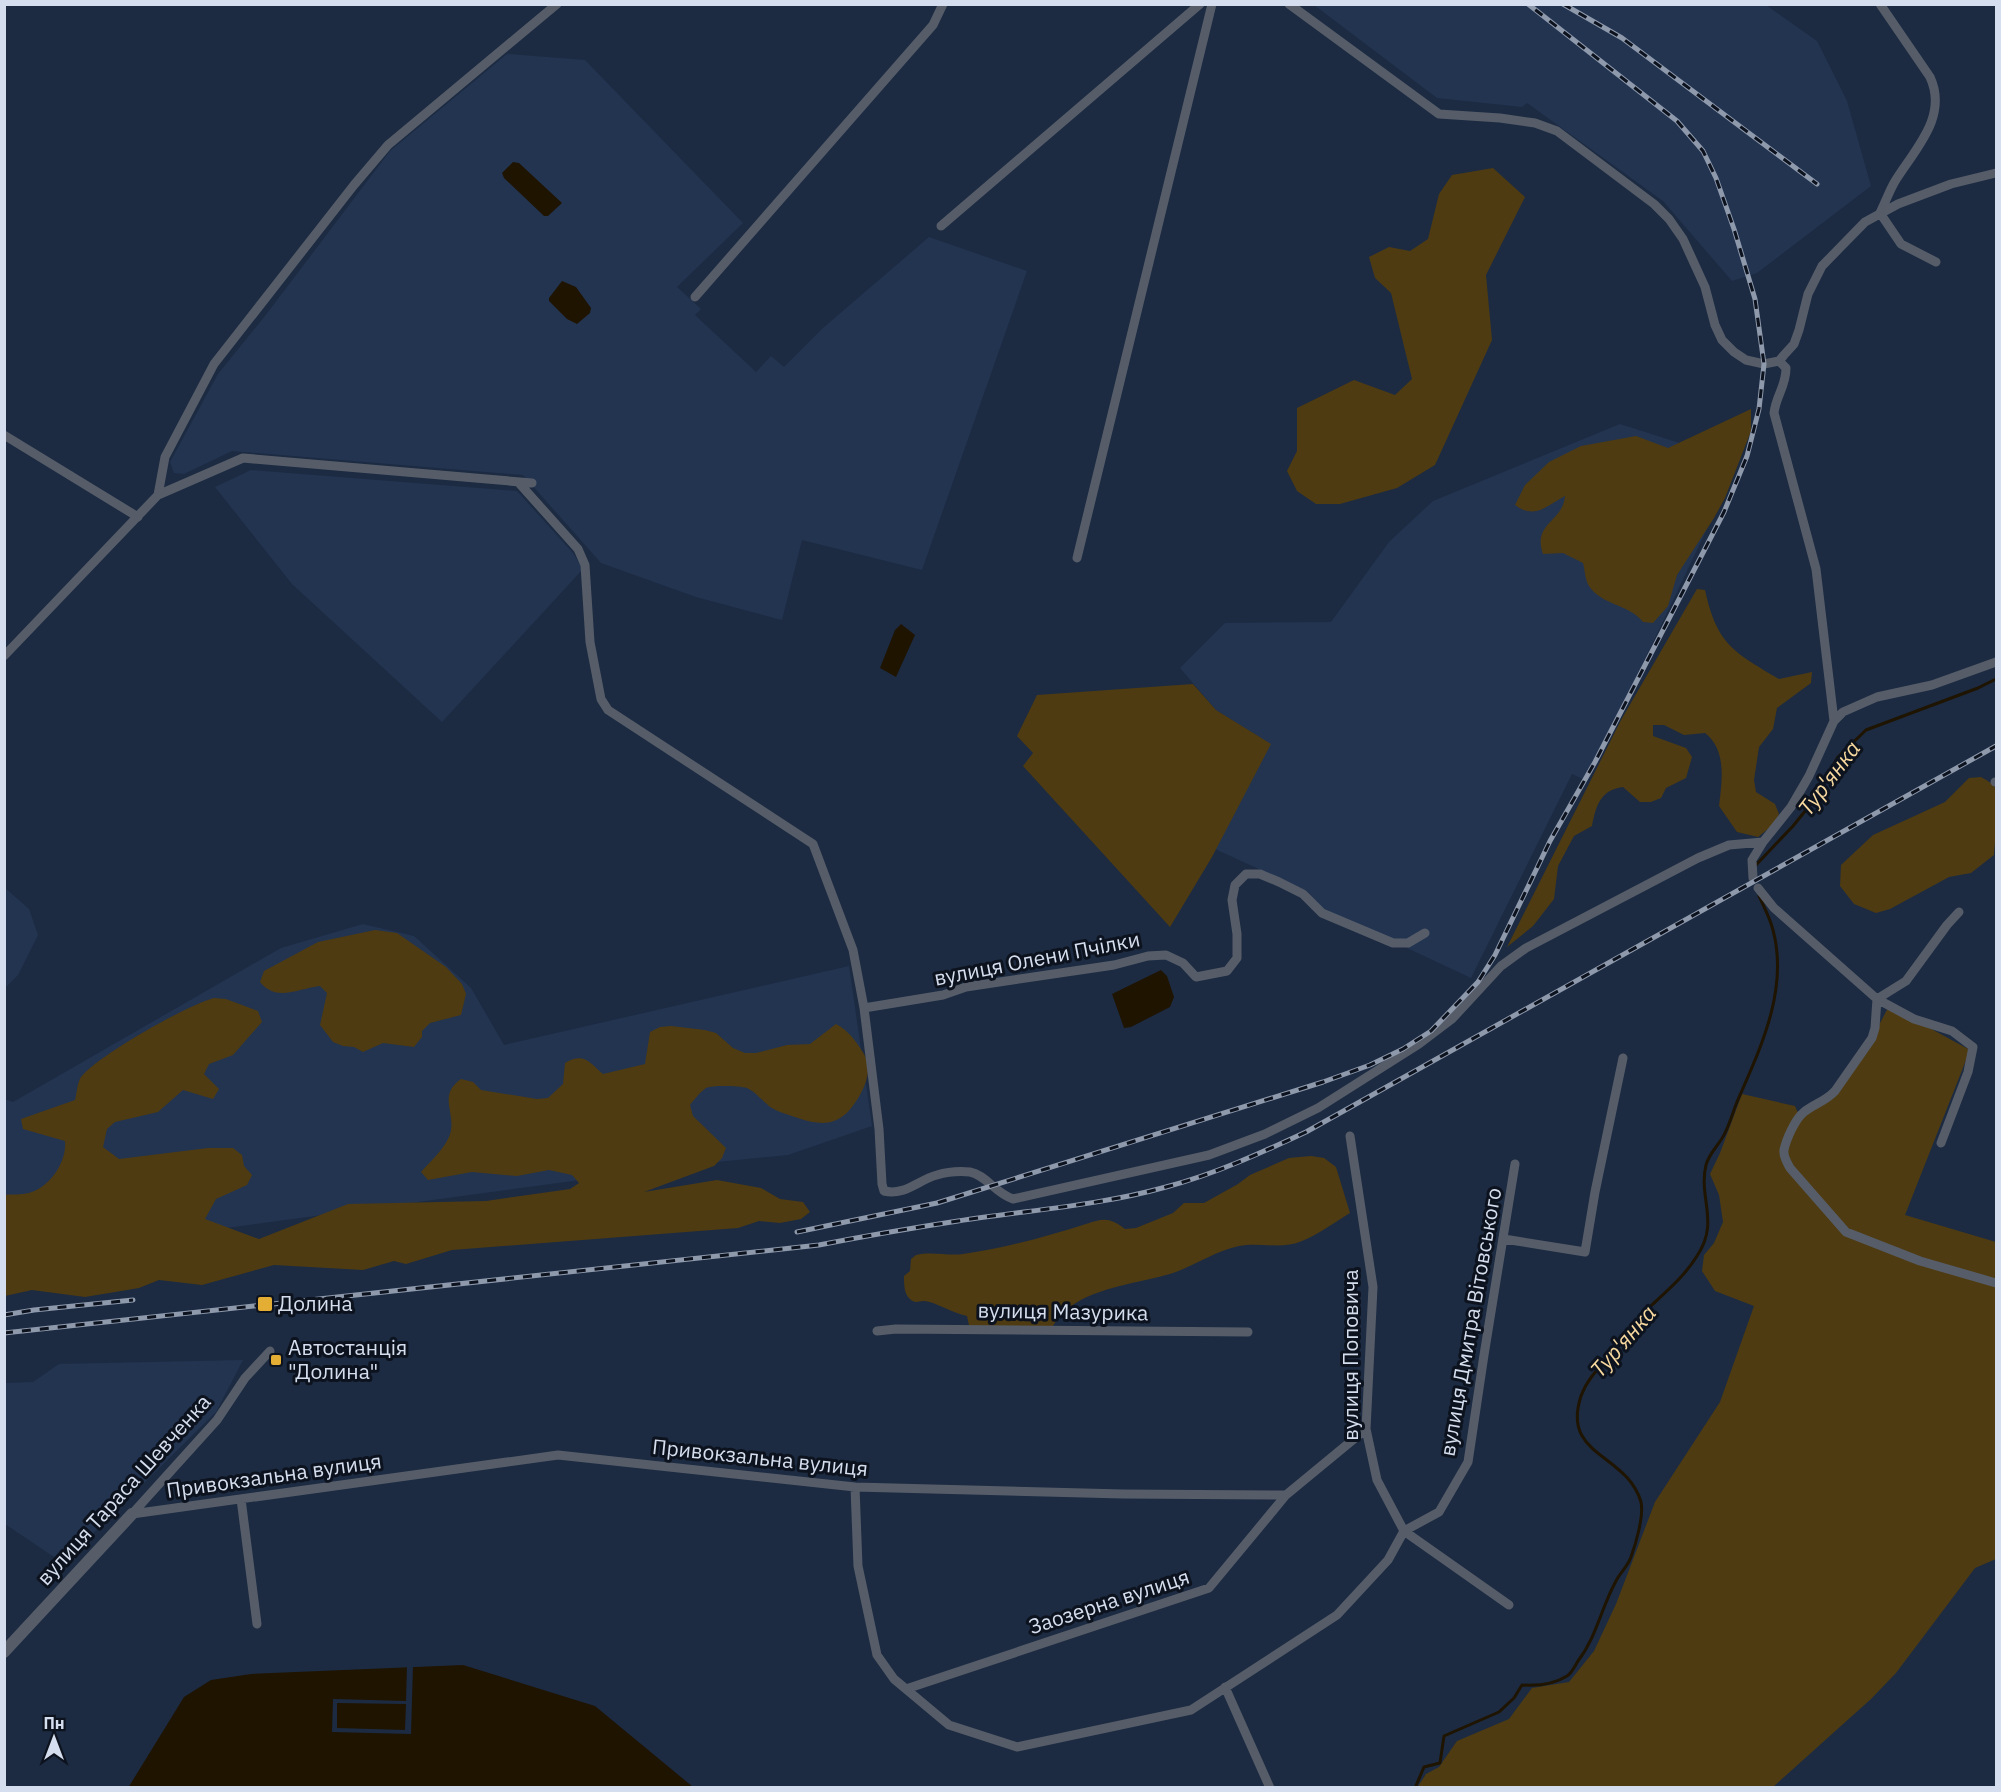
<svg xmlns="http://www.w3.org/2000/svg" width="2001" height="1792" viewBox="0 0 2001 1792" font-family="'IBM Plex Sans',sans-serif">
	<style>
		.built { fill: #233451 }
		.green { fill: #4e3b12 }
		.water { fill: #1f1400 }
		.pier { fill: #1c2b42; fill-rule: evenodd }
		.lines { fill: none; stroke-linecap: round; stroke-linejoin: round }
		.stream { stroke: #1f1400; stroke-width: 3 }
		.minor { stroke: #565d69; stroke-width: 9 }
		.tertiary { stroke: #565d69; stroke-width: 12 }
		.rail-casing { stroke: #8e99ac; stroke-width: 5 }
		.rail { stroke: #0d131e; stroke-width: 3; stroke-dasharray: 9; stroke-linecap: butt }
		.poi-dot { fill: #e4ae35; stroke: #0d131e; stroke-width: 2 }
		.labels { text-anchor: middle; stroke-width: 6; stroke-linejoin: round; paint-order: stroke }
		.street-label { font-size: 21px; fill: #d5deee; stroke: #0d131e }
		.poi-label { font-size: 21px; fill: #d5deee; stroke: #0d131e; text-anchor: start }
		.water-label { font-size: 22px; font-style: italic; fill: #f7d89f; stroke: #0d131e }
	</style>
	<rect width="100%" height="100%" fill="#1c2b42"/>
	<path class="built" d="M1314 5H1766L1817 41 1847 101 1871 186 1757 273 1732 281 1663 201 1527 103 1522 107 1437 98Z
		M507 54 585 60 743 223 677 287 701 309 695 315 756 372 771 356 784 367 823 328 929 237 1027 271 922 570 802 540 782 620 696 597 601 563 523 475 232 451 184 474 174 473 170 462 218 374 265 316 390 151Z
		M1620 424 1739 462 1633 684 1605 738 1583 779 1572 774 1471 978 1322 908 1307 891 1215 849 1270 744 1216 710 1180 668 1225 623 1331 622 1389 542 1433 501Z
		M251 470 517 491 573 553 583 569 442 722 292 584 215 487Z
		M4 887 29 909 38 935 18 975 5 988Z
		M363 924 414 936 471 988 504 1045 849 966 872 1126 788 1155 697 1164 5 1258 4 1099 13 1102 281 948Z
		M243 1360 216 1412 63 1563 5 1524V1383L33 1382 59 1364Z"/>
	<path class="green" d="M1493 168 1525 197 1486 275 1492 340 1435 465 1397 488 1340 504H1316L1297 491 1287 471 1297 451V408L1354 380 1395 395 1412 379 1391 293 1375 278 1369 257 1389 247 1410 251 1428 239 1439 194 1452 175Z
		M1751 409V431L1725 498 1714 518 1677 575 1668 606 1653 623 1643 622C1629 604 1601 605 1589 586 1585 580 1585 570 1583 563L1563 553 1543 554C1532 523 1563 522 1565 496 1546 506 1535 520 1515 505L1525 485 1549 462 1581 446 1636 436 1668 448Z
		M1697 589 1705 590C1717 645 1734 652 1779 679L1812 672 1811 683 1777 708 1773 729 1759 747 1754 780 1756 792 1775 804 1779 814 1774 824 1758 837 1737 832 1719 806C1722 781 1727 750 1705 733L1684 735 1664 725H1653V736L1686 748 1692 757 1686 778 1666 788 1661 798 1651 802H1640L1623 787C1600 790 1596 806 1592 826L1574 836 1558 866 1554 899 1533 926 1507 947 1621 720Z
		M1193 684 1216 710 1271 744 1212 857 1170 927 1023 766 1033 753 1017 736 1037 695Z
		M1981 777C1986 780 1993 783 1996 789 2000 799 1995 843 1994 855L1971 873 1949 877 1890 909 1876 913 1854 904 1840 886 1841 865 1873 835 1945 802 1969 778Z
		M375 930 397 933 446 967 462 984 466 994 461 1015 430 1023 422 1031V1037L414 1047 383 1043 363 1052 354 1047 343 1046 333 1042 320 1025 327 993 320 986C297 989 276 1002 260 982L264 971 318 942Z
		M214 998 226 999 258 1011 262 1022 233 1055 209 1064 204 1074 219 1089 213 1099 183 1090 158 1112 115 1122 107 1129 103 1147 119 1159 208 1148H233L242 1155 244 1166 252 1175 247 1185 216 1199 205 1219 259 1239 348 1204 486 1201 570 1189 579 1183 572 1175 549 1170 517 1176 472 1172 428 1180 421 1172C430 1162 442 1151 448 1139 460 1116 435 1097 461 1079L473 1082 481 1090 537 1099 548 1098 563 1084 565 1063C584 1052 589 1062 603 1074L645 1064 650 1032 660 1027 671 1026 705 1030 716 1033 733 1048 745 1053H756L787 1045 810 1044 836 1024C849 1031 856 1041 864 1054 871 1066 868 1080 861 1093 845 1122 830 1129 798 1118 790 1115 780 1113 772 1108 764 1103 756 1092 747 1088 739 1086 713 1085 706 1088 700 1092 694 1100 690 1105L693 1116 726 1148 722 1158 714 1166 644 1192 717 1180 761 1188 780 1199 803 1202 810 1212 801 1219 780 1223 759 1221 738 1228 452 1250 406 1264 394 1261 363 1270 274 1265 202 1285 159 1280 139 1288 85 1297 32 1290 5 1296 4 1195C12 1194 21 1195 29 1193 50 1187 67 1162 65 1141L23 1129 21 1119 75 1100C77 1093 77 1083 81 1077 97 1056 187 1005 214 998Z
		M1889 1006 1970 1050 1905 1215 1996 1242V1559L1975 1568 1896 1673 1871 1699 1773 1787 1417 1788 1426 1774 1439 1767 1457 1741 1509 1719 1532 1688 1569 1682 1594 1651 1616 1604 1655 1502 1720 1402 1754 1306 1715 1291 1702 1271 1704 1255 1714 1243 1723 1222 1719 1195 1710 1174 1720 1153 1742 1094 1795 1106 1798 1113 1825 1102 1875 1041 1880 1023Z
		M1311 1156 1324 1158 1336 1167 1350 1213C1335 1222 1319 1234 1302 1241 1282 1250 1260 1242 1239 1246 1216 1251 1197 1264 1176 1272 1135 1286 1073 1286 1051 1330H970L967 1316C952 1313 936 1302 924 1301 918 1301 915 1304 910 1299 904 1294 904 1284 904 1276L910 1271 911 1259 916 1255C931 1251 948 1256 963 1254 1005 1248 1045 1237 1086 1224 1103 1218 1110 1217 1125 1229L1136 1228 1173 1213 1184 1203H1204L1238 1184 1250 1175 1289 1158Z"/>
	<path class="water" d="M513 162 519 163 562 203 548 216H544L504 178 502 173Z
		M562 281 576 287 591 308 590 313 577 324 567 319 549 301V298Z
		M901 624 915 635 896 677 880 668 895 630Z
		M1161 970 1167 976 1174 997 1170 1007 1131 1027 1124 1028 1112 994Z
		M463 1665 595 1706 693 1787 128 1788 184 1697 211 1680 251 1674Z"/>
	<path class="pier" d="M407 1665H413L411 1734 332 1732 333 1699 406 1701ZM337 1703 406 1704 405 1730 337 1728Z"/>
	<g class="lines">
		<path class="stream" d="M1755 866 1793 826 1810 805 1838 757 1866 730 1978 688 1996 679
			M1415 1788 1424 1767 1440 1763 1444 1736 1499 1712 1514 1698 1522 1685C1538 1686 1553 1685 1567 1676 1572 1673 1575 1666 1578 1661 1597 1636 1601 1608 1616 1581 1620 1573 1628 1566 1631 1557 1636 1543 1644 1516 1641 1502 1626 1452 1561 1457 1581 1396 1589 1374 1606 1362 1620 1344 1626 1337 1630 1328 1636 1321 1656 1299 1681 1282 1697 1256 1720 1222 1698 1198 1706 1165 1709 1153 1720 1144 1725 1133 1730 1123 1733 1112 1737 1102 1760 1049 1789 990 1773 930 1770 918 1764 907 1759 896"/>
		<path class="minor" d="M1289 4 1439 114 1500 118 1535 123 1557 131 1654 204 1669 219 1683 239 1705 287 1715 325 1722 340 1734 352 1746 360 1764 364 1779 361 1784 355 1794 344 1799 330 1808 294 1822 266 1865 222 1898 204 1951 184 1996 173
			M1880 4 1930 77C1949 118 1913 151 1894 183 1889 192 1885 203 1880 213L1901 244 1936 262
			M941 226 1200 4
			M695 297 933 25 943 4
			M1779 361 1786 368C1786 387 1776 395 1774 413L1816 569 1834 721
			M4 435 138 517
			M519 483 578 549 585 565 590 642 601 699 608 710 813 844 853 950 864 1008 879 1129 882 1184 884 1191C905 1196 918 1180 937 1175 947 1172 959 1171 970 1172 986 1175 995 1193 1013 1199L1209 1155 1265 1134 1318 1108 1419 1044 1452 1019 1501 966 1526 948 1698 858 1729 845 1763 842 1791 807 1809 776 1834 721 1843 712 1877 697 1932 685 1996 662
			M158 495 165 457 214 364 354 185 388 145 557 4
			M1077 558 1212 4
			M4 656 158 495 243 458 532 483
			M1995 782H1996
			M1753 878 1752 860 1763 842
			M1758 888 1774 908 1877 999 1875 1028 1872 1038 1835 1091C1826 1101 1814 1104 1804 1112 1795 1119 1786 1140 1784 1150 1783 1157 1787 1162 1790 1168L1846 1232 1920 1261 1996 1283
			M864 1008 943 995 966 987 1114 965 1148 956 1166 955 1183 963 1196 977 1227 971 1237 958V934L1232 900 1235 885 1246 874H1260L1279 882 1303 894 1322 913 1393 943H1408L1425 933
			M1350 1136 1373 1287 1366 1429 1377 1480 1404 1531 1509 1605
			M1941 1143 1968 1072 1973 1047 1952 1031 1914 1019 1877 999 1906 981 1947 925 1959 912
			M1504 1239 1585 1252 1595 1192 1623 1058
			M877 1331 896 1329 1248 1332
			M855 1487 858 1566 877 1655 894 1679 949 1725 1017 1747 1191 1710 1337 1615 1388 1560 1404 1531
			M241 1499 257 1624
			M132 1514 558 1455 855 1487 1123 1494 1286 1495 1366 1429
			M132 1514 217 1420 245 1378 270 1351
			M1404 1531 1439 1512 1468 1462 1484 1355 1515 1164
			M1225 1687 1270 1788
			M906 1689 1209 1588 1286 1495"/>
		<path class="tertiary" d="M4 1652 132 1514"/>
		<defs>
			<path id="rail" d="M1563 4 1622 38 1817 184
				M797 1232 937 1203 1323 1082 1370 1065 1403 1049 1431 1031 1478 982 1495 955 1550 841 1595 762 1724 512 1747 456 1759 409 1764 364 1755 299 1734 229 1716 178 1703 151 1677 121 1528 4
				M4 1315 34 1310 133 1300
				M4 1333 819 1245C865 1236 912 1228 958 1221 1028 1210 1098 1206 1166 1187 1215 1174 1261 1153 1306 1132L1996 746"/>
		</defs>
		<use href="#rail" class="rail-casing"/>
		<use href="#rail" class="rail"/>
	</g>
	<g class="poi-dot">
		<rect x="257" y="1296" width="16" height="16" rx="3"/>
		<rect x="270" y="1354" width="12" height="12" rx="3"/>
	</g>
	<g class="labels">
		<g class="street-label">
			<text transform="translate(1037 959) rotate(-11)" y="7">вулиця Олени Пчілки</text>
			<text transform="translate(1063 1312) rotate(1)" y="7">вулиця Мазурика</text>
			<text transform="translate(1471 1322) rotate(-80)" y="7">вулиця Дмитра Вітовського</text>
			<text transform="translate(1351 1355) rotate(-90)" y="7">вулиця Поповича</text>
			<text transform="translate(760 1458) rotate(6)" y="7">Привокзальна вулиця</text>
			<text transform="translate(274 1476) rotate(-8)" y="7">Привокзальна вулиця</text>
			<text transform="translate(124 1490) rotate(-48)" y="7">вулиця Тараса Шевченка</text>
			<text transform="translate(1109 1602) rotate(-18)" y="7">Заозерна вулиця</text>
		</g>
		<g class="poi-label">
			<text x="278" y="1311">Долина</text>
			<text x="288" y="1355">Автостанція<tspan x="288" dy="24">"Долина"</tspan></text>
		</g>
		<g class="water-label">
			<text transform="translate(1829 778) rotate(-53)" y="8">Тур'янка</text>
			<text transform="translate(1623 1341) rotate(-49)" y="8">Тур'янка</text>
		</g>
	</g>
	<rect width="2001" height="1792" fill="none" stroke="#d5deee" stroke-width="12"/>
	<g transform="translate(54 1738)" stroke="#0d131e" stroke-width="4.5" paint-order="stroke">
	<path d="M0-4.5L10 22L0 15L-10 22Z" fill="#d5deee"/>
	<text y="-9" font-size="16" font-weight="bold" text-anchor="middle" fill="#d5deee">Пн</text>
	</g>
</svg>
